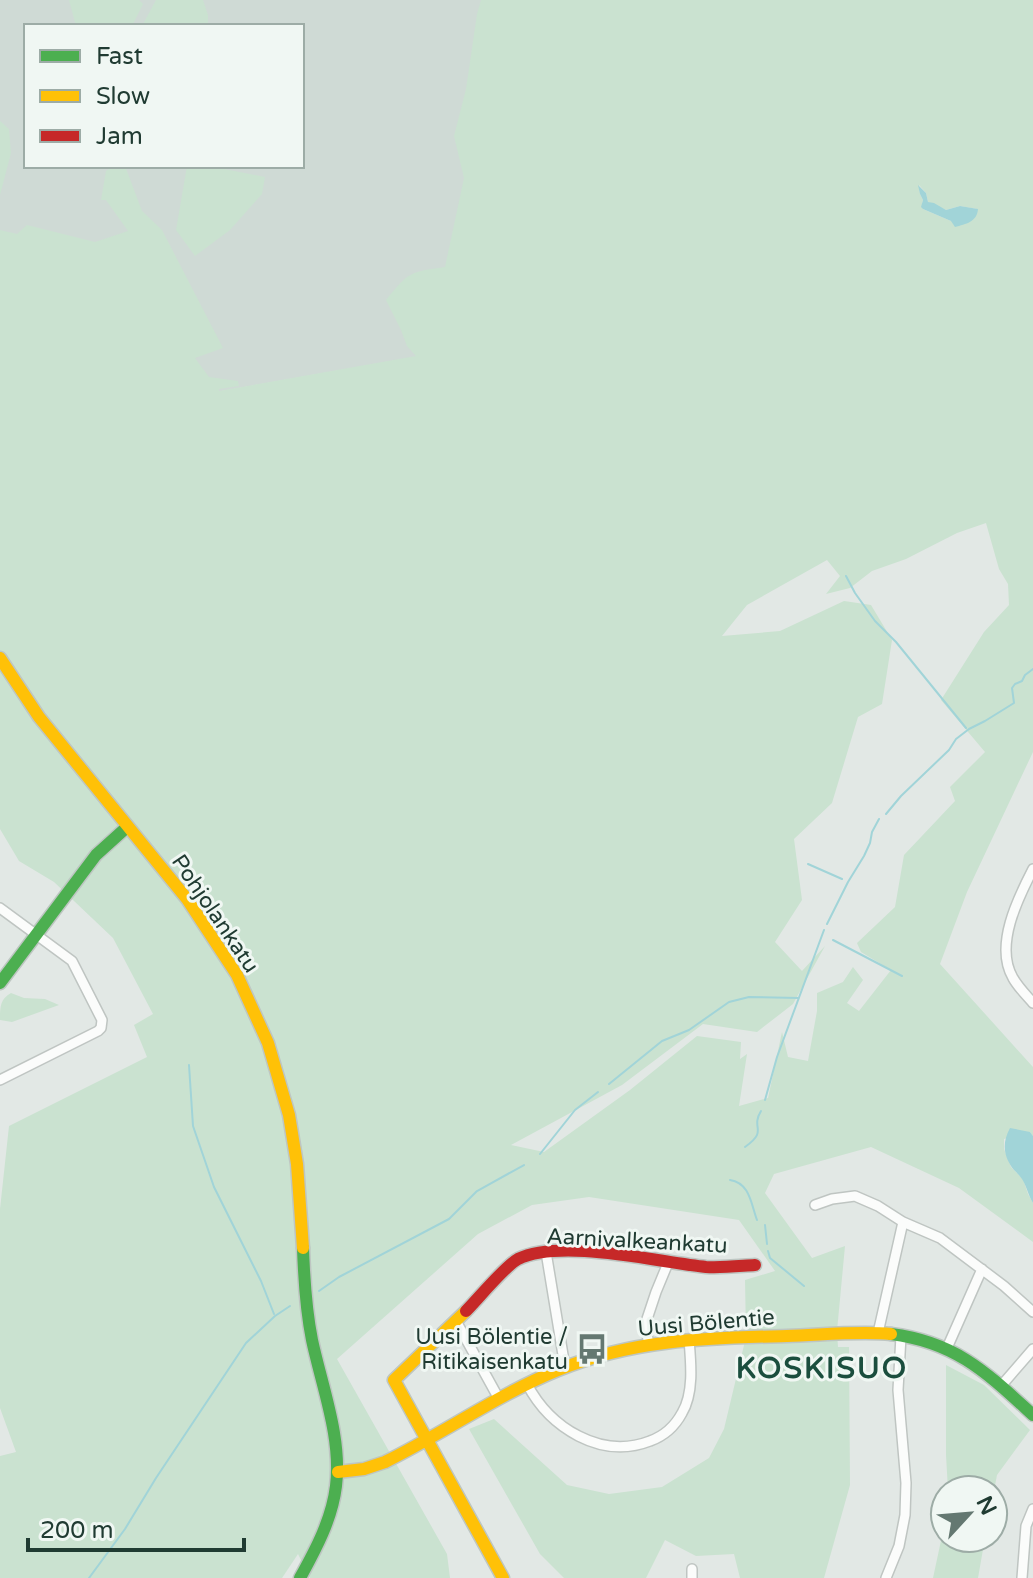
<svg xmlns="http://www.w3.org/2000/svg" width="1033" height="1578" viewBox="0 0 1033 1578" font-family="'Varela Round',sans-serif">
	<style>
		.built { fill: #cfdad5; fill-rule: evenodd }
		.green { fill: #cae2d0; fill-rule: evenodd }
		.water { fill: #a1d4d8 }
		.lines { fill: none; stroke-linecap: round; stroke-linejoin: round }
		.stream { stroke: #a1d4d8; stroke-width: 2 }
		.street-casing { stroke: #bfc5c2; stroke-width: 12 }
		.fast-casing { stroke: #bec6c2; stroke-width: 15 }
		.slow-casing { stroke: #bec6c2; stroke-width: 15 }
		.jam-casing { stroke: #bec6c2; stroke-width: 15 }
		.street { stroke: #fbfcfb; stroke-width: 9 }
		.fast { stroke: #4caf50; stroke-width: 12 }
		.slow { stroke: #ffc107; stroke-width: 12 }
		.jam { stroke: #c62828; stroke-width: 12 }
		.labels { text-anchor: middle; stroke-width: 6; stroke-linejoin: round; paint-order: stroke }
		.street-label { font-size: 22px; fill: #203b32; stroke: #f0f7f3 }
		.poi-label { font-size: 22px; fill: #203b32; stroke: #f0f7f3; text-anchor: end }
		.district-label { font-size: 30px; font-weight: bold; letter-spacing: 2px; fill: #1b4e3e; stroke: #f0f7f3 }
	</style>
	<rect width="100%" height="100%" fill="#e2e8e5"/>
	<path class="built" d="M0 0H504L437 353 0 430ZM26 26H302V166H26Z"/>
	<path class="green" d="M69 0H139L143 4 132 26H76Z
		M156 0H203L208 15V26H142Z
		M481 0H1033V752L967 892 940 964 1033 1067V1136L1030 1132 1004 1139V1149L1011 1167 1023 1179 1028 1194 1033 1203V1242L959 1188 871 1147 774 1174 765 1193 812 1258 845 1246 837 1331 838 1347H849L850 1485 824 1578H740L734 1554 696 1556 665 1540 646 1578H564L540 1554 469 1429 494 1419 567 1485 609 1494 662 1487 709 1458 724 1429 745 1341 746 1333 745 1280 775 1271 739 1220 589 1197 532 1205 478 1234 337 1359 447 1554 450 1578H310L304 1567 297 1578H294L303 1564 298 1554 282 1578H0V1456L16 1452 0 1408V1209L9 1126 147 1057 134 1025 153 1014 113 938 54 882 19 861 0 829V230L17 234 27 225 95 242 128 231 106 200H101L106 171 114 166H125L142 211 162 230 223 348 195 358 209 377 238 381 239 386 219 389V391L416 356 407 346 401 330 386 300C409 272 409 272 445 267L464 178 454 136 466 89 477 14ZM919 185 926 193 928 202 946 210 960 206 977 209 951 221 923 209 922 204 923 200 920 194ZM986 523 999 569 1008 584 1009 605 984 632 941 700 985 752 950 787 955 801 904 855 895 907 857 943 861 952 891 970 859 1011 847 1003 863 980 853 967 843 982 817 993V1011L808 1061 788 1057 782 1032 768 1098 739 1106 747 1054 740 1059 741 1042 697 1036 630 1090 544 1152 511 1145 622 1085 703 1024 757 1032 793 1004 825 946 802 971 775 942 802 900 794 839 832 803 858 717 882 704 892 640 871 605 844 601 780 631 722 636 747 605 827 560 840 576 826 594 850 588 872 571 906 559 957 533Z
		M0 121 9 129 11 153 0 195Z
		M187 166H216L219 168 265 177 262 194 230 230 195 256 176 230Z
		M11 993 24 998 45 999 59 1005 12 1022 0 1020C0 1007 0 999 11 993Z
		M946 1365 984 1385 1030 1430 997 1475 993 1496V1490H948L946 1455Z
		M945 1522V1538H985L978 1578H933Z"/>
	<path class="water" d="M918 185 926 193 928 202 934 203 946 210 960 206 978 209C977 222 966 224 955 227L951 221 923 209 921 207 923 200 920 194Z
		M1010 1128 1030 1132 1033 1136V1203C1028 1195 1027 1187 1022 1179 1020 1176 1017 1173 1014 1170 1003 1156 1002 1143 1010 1128Z"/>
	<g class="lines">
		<path class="stream" d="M846 576 855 593 875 621 896 642 966 728
			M886 814 901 796 949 750 956 739 969 729 985 721 1014 703 1012 688 1015 684 1022 681 1025 675 1033 669
			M808 864 842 879
			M827 924 848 882 864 856 870 843 872 832 879 819
			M833 940 902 976
			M189 1065 193 1126 214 1187 261 1281 274 1314
			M609 1084 662 1041 689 1030 729 1002 749 997 799 998
			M765 1100 777 1057 824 930
			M745 1147C769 1130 750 1129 761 1111
			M540 1154 575 1110 598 1092
			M730 1180C750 1183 751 1204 757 1220
			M765 1225 767 1244
			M768 1251 770 1258 804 1286
			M319 1291 339 1277 449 1219 477 1191 524 1165
			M89 1578 125 1529 156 1478 246 1343 275 1316 290 1306"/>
		<defs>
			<path id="street" d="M1033 869C1018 898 994 946 1013 978 1018 987 1026 995 1033 1003
				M0 908 72 961 102 1020 101 1028 98 1031 0 1080
				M815 1205 832 1199 855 1196 878 1206 903 1222 940 1238 1004 1286 1033 1312
				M546 1252 565 1367
				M456 1321 499 1399
				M878 1333 903 1222
				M649 1344 645 1325 656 1292 668 1263
				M947 1348 982 1269
				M527 1384C550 1428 601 1460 650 1441 664 1436 675 1426 682 1413 694 1393 691 1363 689 1340
				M1001 1386 1033 1349
				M692 1578V1569
				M886 1578 899 1546 905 1515 906 1483 898 1390 901 1336
				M1022 1578 1026 1526 1033 1509"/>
			<path id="fast" d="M0 983 96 855 127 827
				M891 1334C956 1342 987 1373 1033 1415
				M300 1578C316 1549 332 1519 336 1486 342 1438 322 1387 312 1340 306 1310 304 1278 303 1248"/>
			<path id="slow" d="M0 658 39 717 187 899 237 975 268 1043 289 1115 297 1164 303 1248
				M466 1311 394 1380 503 1578
				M338 1472 364 1469 385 1462C444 1433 497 1395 558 1370 634 1339 707 1338 787 1336 822 1335 857 1331 891 1334"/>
			<path id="jam" d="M466 1311C478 1299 505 1266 518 1259 562 1238 657 1262 706 1267 722 1268 739 1266 755 1265"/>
		</defs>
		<use href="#street" class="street-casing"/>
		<use href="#fast" class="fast-casing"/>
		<use href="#slow" class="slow-casing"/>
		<use href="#jam" class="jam-casing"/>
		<use href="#street" class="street"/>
		<use href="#fast" class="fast"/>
		<use href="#slow" class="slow"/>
		<use href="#jam" class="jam"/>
	</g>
	<defs>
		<symbol id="bus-bare" viewBox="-9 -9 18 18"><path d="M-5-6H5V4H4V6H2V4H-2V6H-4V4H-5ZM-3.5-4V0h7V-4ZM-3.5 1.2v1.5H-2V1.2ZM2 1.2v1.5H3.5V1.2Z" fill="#647871" stroke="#f0f7f3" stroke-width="2.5" paint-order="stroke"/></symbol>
	</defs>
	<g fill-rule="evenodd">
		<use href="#bus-bare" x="570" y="1327" width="44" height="44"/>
	</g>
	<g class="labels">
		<g class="street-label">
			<text transform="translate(216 913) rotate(56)" y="8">Pohjolankatu</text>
			<text transform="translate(637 1240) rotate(3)" y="8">Aarnivalkeankatu</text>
			<text transform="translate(706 1322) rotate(-5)" y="8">Uusi Bölentie</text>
		</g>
		<g class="poi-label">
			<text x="568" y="1344">Uusi Bölentie /<tspan x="568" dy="25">Ritikaisenkatu</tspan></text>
		</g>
		<g class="district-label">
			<text x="822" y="1378">KOSKISUO</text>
		</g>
	</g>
	<rect x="24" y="24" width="280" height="144" fill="#f0f7f3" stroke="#9daca6" stroke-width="2"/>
	<rect x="40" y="50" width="40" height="12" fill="#4caf50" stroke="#9daca6" stroke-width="2"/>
	<text x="96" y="64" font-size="24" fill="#203b32">Fast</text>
	<rect x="40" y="90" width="40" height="12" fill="#ffc107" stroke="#9daca6" stroke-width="2"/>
	<text x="96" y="104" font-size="24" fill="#203b32">Slow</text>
	<rect x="40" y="130" width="40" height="12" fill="#c62828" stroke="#9daca6" stroke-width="2"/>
	<text x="96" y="144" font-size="24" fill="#203b32">Jam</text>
	<g transform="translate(969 1514) rotate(64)"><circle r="38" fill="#f0f7f3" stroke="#9daca6" stroke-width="2"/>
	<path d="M0-6L14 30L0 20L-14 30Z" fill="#647871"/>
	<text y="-12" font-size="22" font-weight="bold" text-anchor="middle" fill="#203b32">N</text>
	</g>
	<path d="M28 1538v12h216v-12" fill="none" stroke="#203b32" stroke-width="4"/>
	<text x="40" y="1538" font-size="24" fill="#203b32" stroke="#f0f7f3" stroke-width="6" paint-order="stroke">200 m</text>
</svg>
